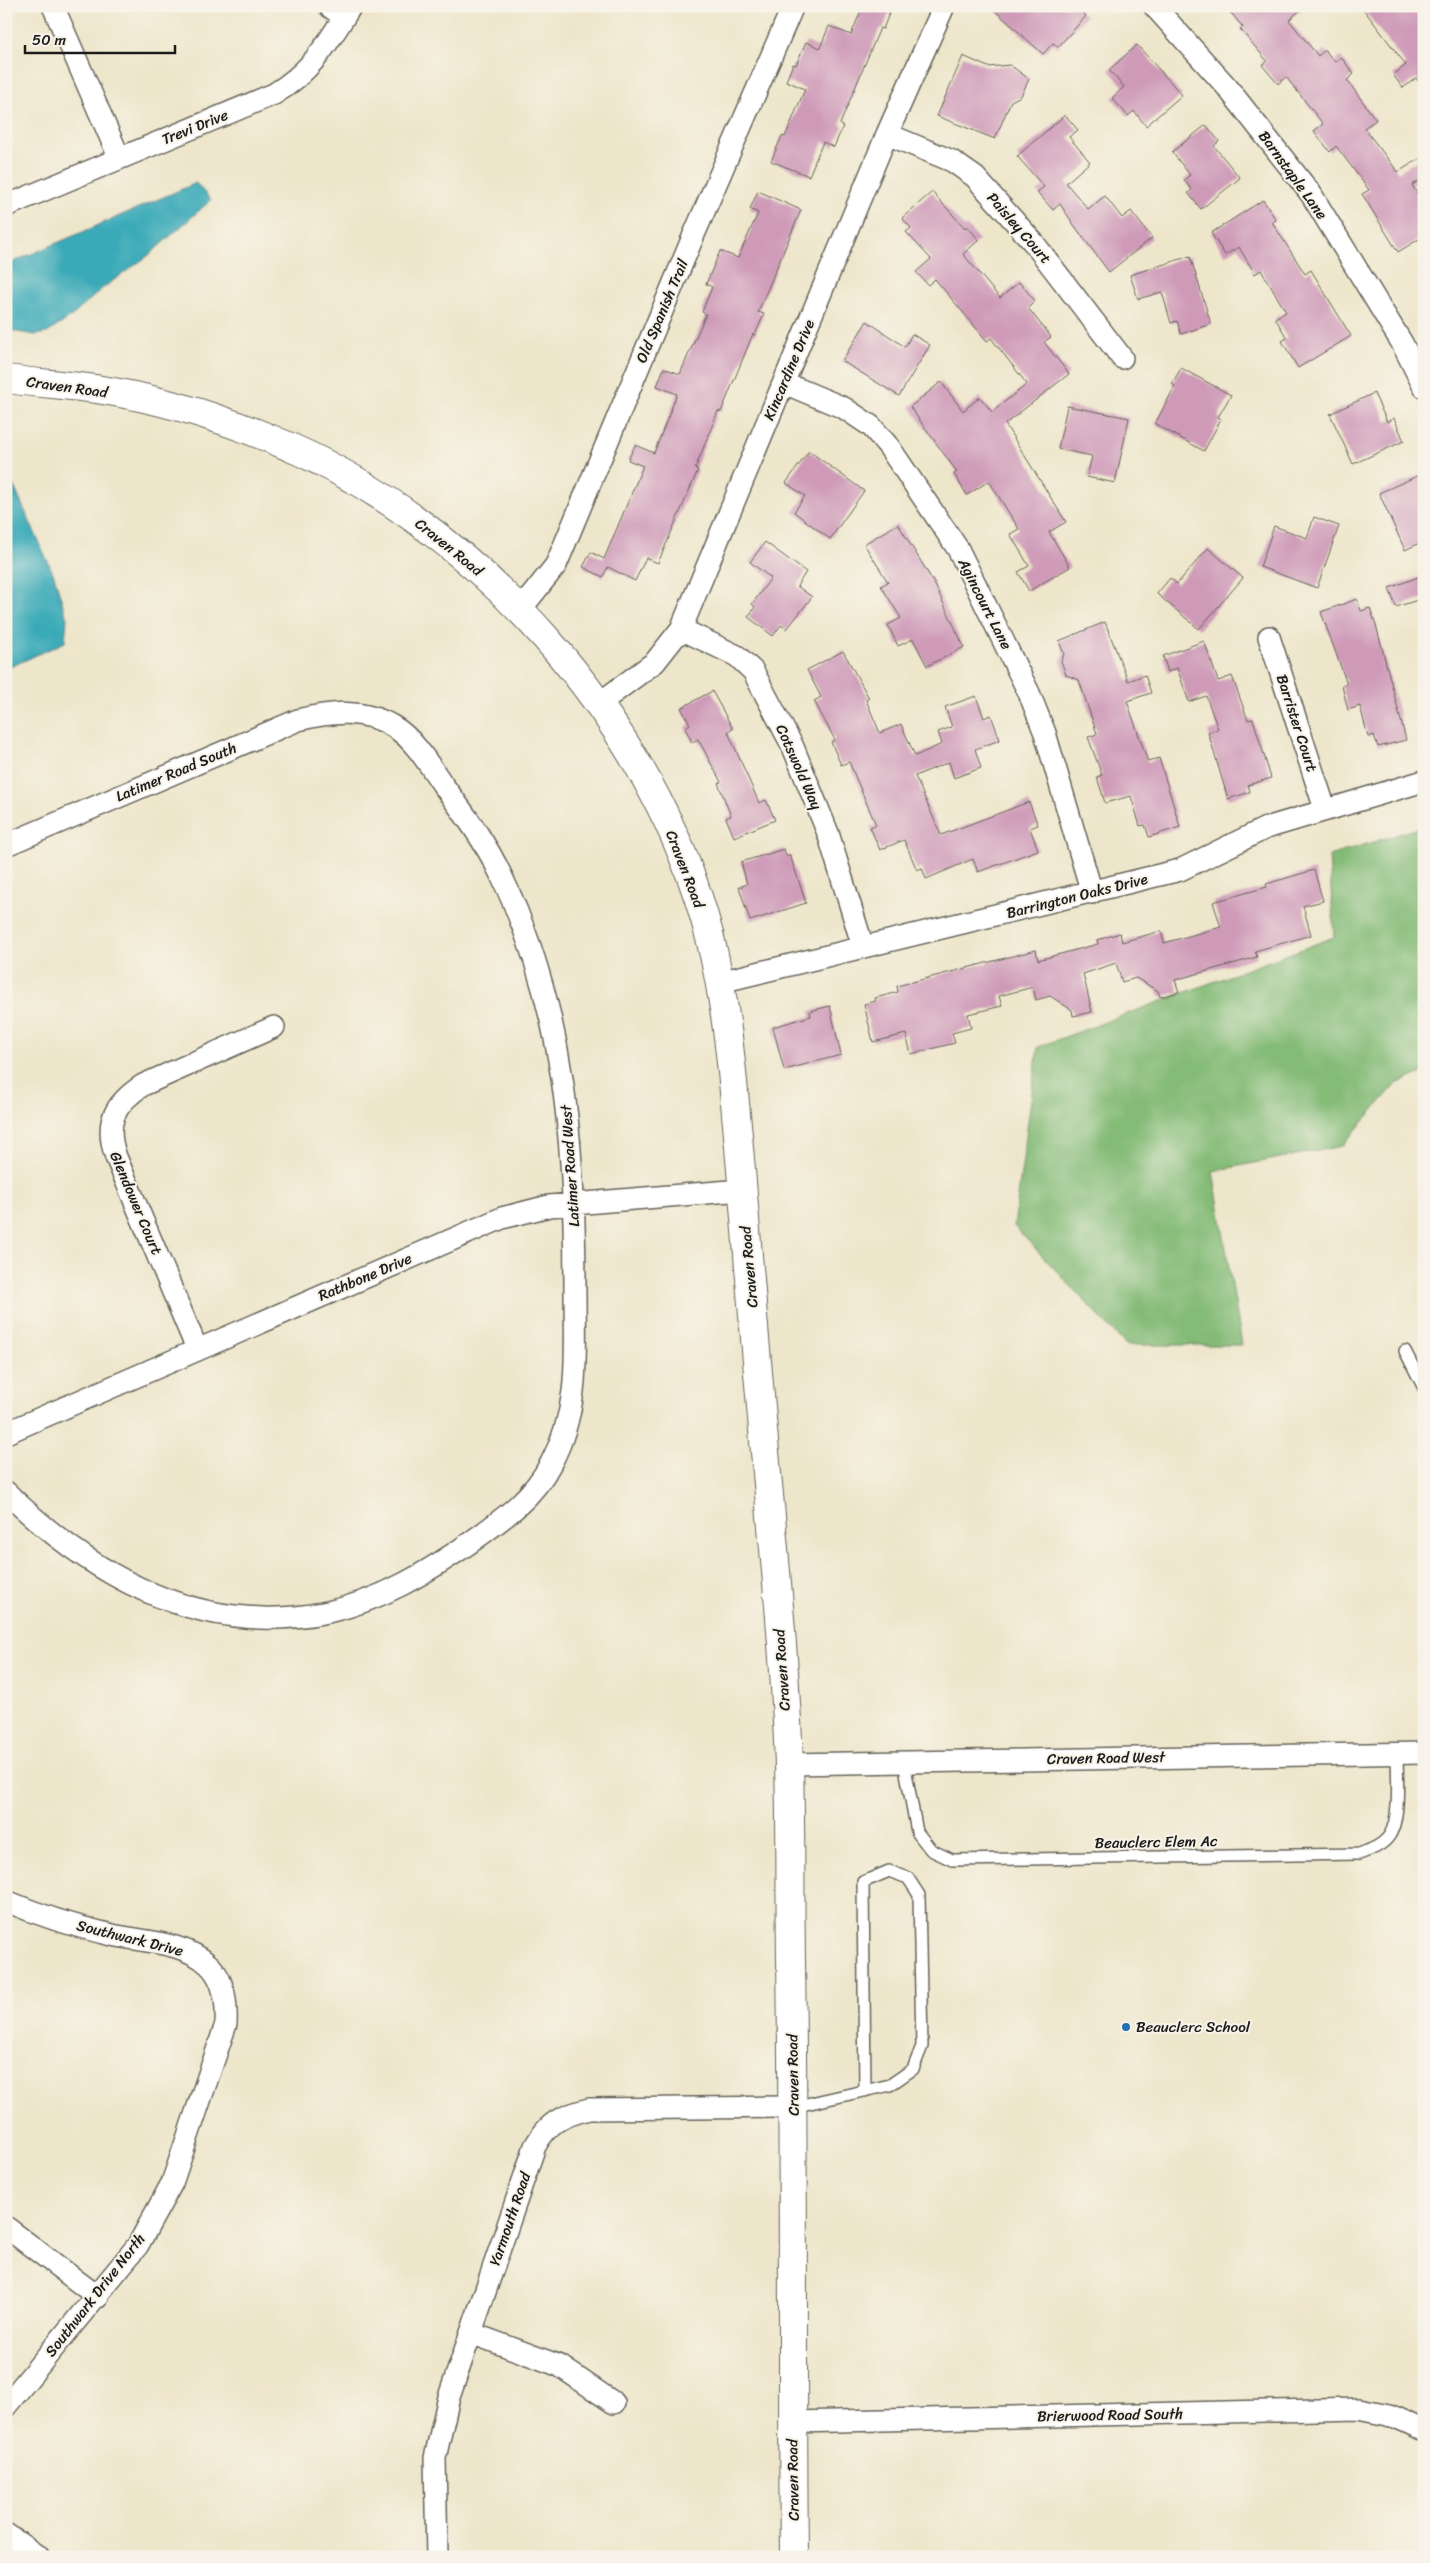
<svg xmlns="http://www.w3.org/2000/svg" width="1430" height="2563" viewBox="0 0 1430 2563" font-family="Sriracha,sans-serif">
	<style>
		.forest { fill: #84bb77; stroke: #506c4a }
		.water { fill: #3aaab8; stroke: #2b636a }
		.building { fill: #ce9ab8 }
		.lines { fill: none; stroke-linecap: round; stroke-linejoin: round }
		.service-casing { stroke: #666359; stroke-width: 14 }
		.minor-casing { stroke: #666359; stroke-width: 24 }
		.tertiary-casing { stroke: #666359; stroke-width: 30 }
		.service { stroke: #fff; stroke-width: 11 }
		.minor { stroke: #fff; stroke-width: 21 }
		.tertiary { stroke: #fff; stroke-width: 28 }
		.poi-dot { fill: #1f6fb2; stroke: #f7f3e8; stroke-width: 2 }
		.labels { text-anchor: middle; stroke-width: 4; stroke-linejoin: round; paint-order: stroke }
		.street-label { font-size: 15px; fill: #1c1c1c; stroke: #f7f3e8 }
		.poi-label { font-size: 15px; fill: #1c1c1c; stroke: #f7f3e8; text-anchor: start }
	</style>
	<rect width="100%" height="100%" fill="#f7f3e8"/>
	<filter id="ink" filterUnits="userSpaceOnUse"><feTurbulence type="fractalNoise" baseFrequency=".02" numOctaves="2"/><feDisplacementMap in="SourceGraphic" scale="10" xChannelSelector="R" yChannelSelector="G"/><feConvolveMatrix kernelMatrix="1 2 1 2 8 2 1 2 1" color-interpolation-filters="sRGB"/></filter>
	<filter id="wash" filterUnits="userSpaceOnUse"><feTurbulence type="fractalNoise" baseFrequency=".0096" numOctaves="4" result="noise"/><feDisplacementMap in="SourceGraphic" scale="20" xChannelSelector="R" yChannelSelector="G"/><feGaussianBlur stdDeviation="1.12" result="paint"/><feColorMatrix in="noise" values="0 0 0 0 0 0 0 0 0 0 0 0 0 0 0 0 0 1.4 0 .05"/><feComposite in="paint" operator="in"/></filter>
	<g filter="url(#wash)">
		<rect width="100%" height="100%" fill="#eee6cb"/>
		<path class="forest" d="M1424 826V1072L1396 1084 1342 1146 1213 1171 1242 1345H1126L1014 1226 1038 1047 1334 937 1329 856Z"/>
		<path class="water" d="M196 183 211 200 149 255 103 288 71 317 47 333 35 335 6 330V265Z
			M6 469 54 575 67 619 65 642 6 669Z"/>
		<g id="blocks">
			<path class="building" d="M863 6H892L883 29 880 28 840 124 843 126 834 147 823 142 809 176 771 161 782 136 785 137 805 89 786 81 793 64 796 65 806 42 820 48 829 26 851 35Z
				M990 6H1075L1086 16 1058 47 1053 43 1043 54Z
				M1225 6H1305L1289 20 1318 56 1325 50 1335 62 1341 57 1354 74 1347 80 1376 120 1364 128 1398 172 1424 156V178L1412 185 1424 205V236L1398 252 1362 194 1369 190 1336 146 1330 152 1314 131 1323 124 1286 77 1278 84 1262 65 1267 61 1240 29 1243 27Z
				M1361 6H1419L1424 12V89L1416 78 1403 88 1393 75 1406 65Z
				M1137 45 1182 95 1146 126 1134 111 1128 116 1112 98 1124 87 1109 70Z
				M963 56 988 67 1010 65 1029 79 1021 96 1011 101 995 139 937 116Z
				M1065 115 1078 130 1069 137 1090 162 1066 183 1088 209 1105 196 1122 218 1131 211 1152 238 1109 272 1074 225 1060 204 1053 210 1037 192 1044 187 1017 156Z
				M1206 125 1219 141 1214 146 1240 178 1201 209 1188 193 1192 190 1184 180 1190 175 1172 152Z
				M758 191 801 210 758 312 764 314 755 335 753 334 721 412 718 411 695 469 698 470 658 563 646 558 635 581 608 567 603 577 583 567 591 552 604 559 643 466 628 460 635 445 654 453 677 394 657 386 664 368 680 374 706 314 702 312 712 287 706 284 720 251 738 258 758 213 750 209Z
				M932 192 965 228 967 226 979 240 963 254 1000 298 1019 282 1035 301 1028 308 1051 337 1044 342 1069 374 1005 424 1066 522 1049 532 1070 567 1029 591 1018 572 1029 566 1010 534 1019 529 989 481 967 495 954 474 957 472 910 407 941 382 963 411 980 397 992 412 1027 384 991 338 987 341 935 279 928 285 916 272 931 259 906 232 911 228 902 218Z
				M1263 200 1276 220 1272 222 1305 274 1311 270 1351 336 1298 368 1282 341 1287 338 1275 318 1286 312 1261 270 1255 274 1239 247 1225 255 1211 233Z
				M1190 256 1211 324 1181 334 1177 321 1171 323 1162 292 1138 299 1130 275Z
				M867 321 905 347 912 334 930 345 899 396 842 361Z
				M1181 368 1231 395 1218 417 1221 419 1204 451 1155 424 1175 386 1172 384Z
				M1374 393 1387 422 1394 418 1404 441 1353 464 1330 414Z
				M1067 406 1129 418 1115 483 1087 477 1092 456 1058 449Z
				M809 451 864 491 830 539 794 512 805 496 786 483Z
				M1424 473V541L1405 550 1379 493Z
				M1314 517 1339 526 1317 588 1260 567 1274 526 1307 538Z
				M898 524 934 583 964 647 927 666 913 639 898 646 888 625 901 618 881 586 888 582 864 544Z
				M765 542 806 572 797 586 812 597 787 629 781 625 773 636 748 617 755 607 752 604 771 578 750 562Z
				M1208 548 1243 578 1199 629 1157 594 1170 578 1177 584Z
				M1424 575V598L1396 607 1389 588Z
				M1357 599 1361 611 1370 608 1376 625 1406 740 1378 747 1374 735 1368 737 1360 706 1348 710 1342 686 1347 684 1321 612Z
				M1105 622 1128 681 1145 675 1151 693 1127 701 1148 762 1159 758 1180 827 1149 837 1145 825 1140 826 1131 796 1105 803 1097 777 1102 775 1088 737 1097 734 1079 680 1066 675 1061 661 1064 654 1059 641Z
				M1204 641 1218 681 1232 676 1248 720 1253 719 1271 778 1248 785 1250 792 1228 799 1208 732 1218 729 1206 696 1189 702 1177 668 1168 672 1163 656Z
				M843 651 869 698 866 700 880 733 901 724 915 756 942 744 938 732 952 727 945 707 976 696 984 718 991 715 1000 740 975 749 981 768 954 778 949 762 915 776 941 835 1029 802 1038 825 1030 828 1038 850 978 872 973 859 926 879 922 868 917 870 904 840 880 850 870 827 876 825 849 762 841 765 831 742 835 740 814 701 821 697 807 670Z
				M712 691 733 729 728 732 759 803 766 800 775 820 734 837 726 818 731 816 718 783 721 782 698 739 692 742 685 728 690 724 681 708Z
				M784 849 786 856 790 855 806 903 750 921 739 887 747 884 741 862Z
				M1314 870 1323 901 1303 906 1311 935 1255 951 1257 957 1175 980 1179 992 1160 997 1158 991 1136 978 1122 982 1116 963 1083 974 1092 1012 1073 1016 1072 1010 1050 996 1036 1000 1033 987 999 996 1002 1006 968 1014 971 1028 952 1033 955 1043 911 1054 906 1034 873 1042 864 1004 876 1001 875 998 898 992 897 986 1036 950 1038 960 1098 944 1097 940 1120 933 1122 942 1161 931 1164 943 1221 927 1213 902 1267 887 1266 884Z
				M830 1006 841 1055 784 1070 773 1027 811 1016 810 1011Z"/>
		</g>
	</g>
	<g filter="url(#ink)">
		<use href="#blocks" fill-opacity="0" stroke="#666359" stroke-width="1"/>
		<g class="lines">
			<defs>
				<path id="service" d="M1405 1351 1424 1388
					M904 1762 917 1832 931 1850 952 1860 1359 1854C1370 1850 1382 1846 1389 1836 1401 1819 1397 1775 1397 1754
					M793 2107 890 2085 913 2069 922 2046 919 1895 908 1878 889 1871 863 1882 865 2091"/>
				<path id="minor" d="M53 6 119 157
					M329 6 344 17
					M1154 6 1227 87 1311 194 1402 343 1424 387
					M887 134 952 161 975 177 1033 242 1122 358
					M6 206 274 94C313 70 327 44 351 6
					M784 383 844 408 871 426 889 447 958 549 1029 693 1045 733 1092 893
					M521 609 556 565 693 237 793 6
					M681 629 737 656 753 671 793 747 828 833 863 947
					M1269 637 1325 809
					M597 705 655 662 681 629 887 134 944 6
					M6 845 298 720C331 712 364 708 394 727 415 740 429 765 443 785 464 813 486 843 501 875 565 1009 575 1145 575 1291 575 1352 581 1407 551 1463 533 1498 503 1519 471 1542 426 1573 382 1600 328 1612 202 1638 94 1578 6 1492
					M720 982 1180 870 1266 828 1424 781
					M197 1349 116 1157C104 1123 114 1104 143 1085L274 1027
					M6 1433 502 1218 549 1206 742 1190
					M789 1764 1424 1753
					M6 1901C39 1915 73 1926 108 1934 140 1942 183 1941 208 1964 225 1979 227 2004 226 2024L172 2183 138 2245 6 2406
					M6 2227 98 2297
					M471 2333 560 2366 614 2403
					M793 2422 1359 2409 1389 2415 1424 2431
					M6 2534 39 2557
					M437 2557 435 2458 449 2397 535 2146C549 2121 562 2116 589 2109L793 2107"/>
				<path id="tertiary" d="M6 379C36 383 67 385 96 389 156 398 216 416 271 439 475 521 656 724 710 938 729 1014 734 1092 741 1170 748 1260 756 1351 764 1441 774 1549 785 1657 789 1765 791 1830 790 1895 791 1960 794 2159 792 2358 794 2557"/>
			</defs>
			<use href="#service" class="service-casing"/>
			<use href="#minor" class="minor-casing"/>
			<use href="#tertiary" class="tertiary-casing"/>
			<use href="#service" class="service"/>
			<use href="#minor" class="minor"/>
			<use href="#tertiary" class="tertiary"/>
		</g>
	</g>
	<circle class="poi-dot" cx="1126" cy="2027" r="5"/>
	<g class="labels">
		<g class="street-label">
			<text transform="translate(195 127) rotate(-22)" y="5">Trevi Drive</text>
			<text transform="translate(1293 175) rotate(54)" y="5">Barnstaple Lane</text>
			<text transform="translate(1019 228) rotate(49)" y="5">Paisley Court</text>
			<text transform="translate(662 311) rotate(-67)" y="5">Old Spanish Trail</text>
			<text transform="translate(789 370) rotate(-67)" y="5">Kincardine Drive</text>
			<text transform="translate(67 387) rotate(8)" y="5">Craven Road</text>
			<text transform="translate(449 547) rotate(39)" y="5">Craven Road</text>
			<text transform="translate(985 604) rotate(63)" y="5">Agincourt Lane</text>
			<text transform="translate(1297 723) rotate(72)" y="5">Barrister Court</text>
			<text transform="translate(799 767) rotate(66)" y="5">Cotswold Way</text>
			<text transform="translate(176 772) rotate(-23)" y="5">Latimer Road South</text>
			<text transform="translate(685 869) rotate(69)" y="5">Craven Road</text>
			<text transform="translate(1077 896) rotate(-14)" y="5">Barrington Oaks Drive</text>
			<text transform="translate(570 1166) rotate(-94)" y="5">Latimer Road West</text>
			<text transform="translate(136 1203) rotate(67)" y="5">Glendower Court</text>
			<text transform="translate(749 1267) rotate(-95)" y="5">Craven Road</text>
			<text transform="translate(365 1277) rotate(-23)" y="5">Rathbone Drive</text>
			<text transform="translate(782 1670) rotate(-94)" y="5">Craven Road</text>
			<text transform="translate(1106 1758) rotate(-1)" y="5">Craven Road West</text>
			<text transform="translate(1156 1842) rotate(-1)" y="5">Beauclerc Elem Ac</text>
			<text transform="translate(130 1938) rotate(14)" y="5">Southwark Drive</text>
			<text transform="translate(793 2075) rotate(-91)" y="5">Craven Road</text>
			<text transform="translate(510 2219) rotate(-71)" y="5">Yarmouth Road</text>
			<text transform="translate(95 2295) rotate(-52)" y="5">Southwark Drive North</text>
			<text transform="translate(1110 2415) rotate(-1)" y="5">Brierwood Road South</text>
			<text transform="translate(793 2480) rotate(-91)" y="5">Craven Road</text>
		</g>
		<g class="poi-label">
			<text x="1136" y="2032">Beauclerc School</text>
		</g>
	</g>
	<rect width="1430" height="2563" fill="none" stroke="#f7f3e8" stroke-width="25"/>
	<path d="M25 45v8h150v-8" fill="none" stroke="#1c1c1c" stroke-width="2.5"/>
	<text x="32" y="45" font-size="15" fill="#1c1c1c" stroke="#f7f3e8" stroke-width="4" paint-order="stroke">50 m</text>
</svg>
